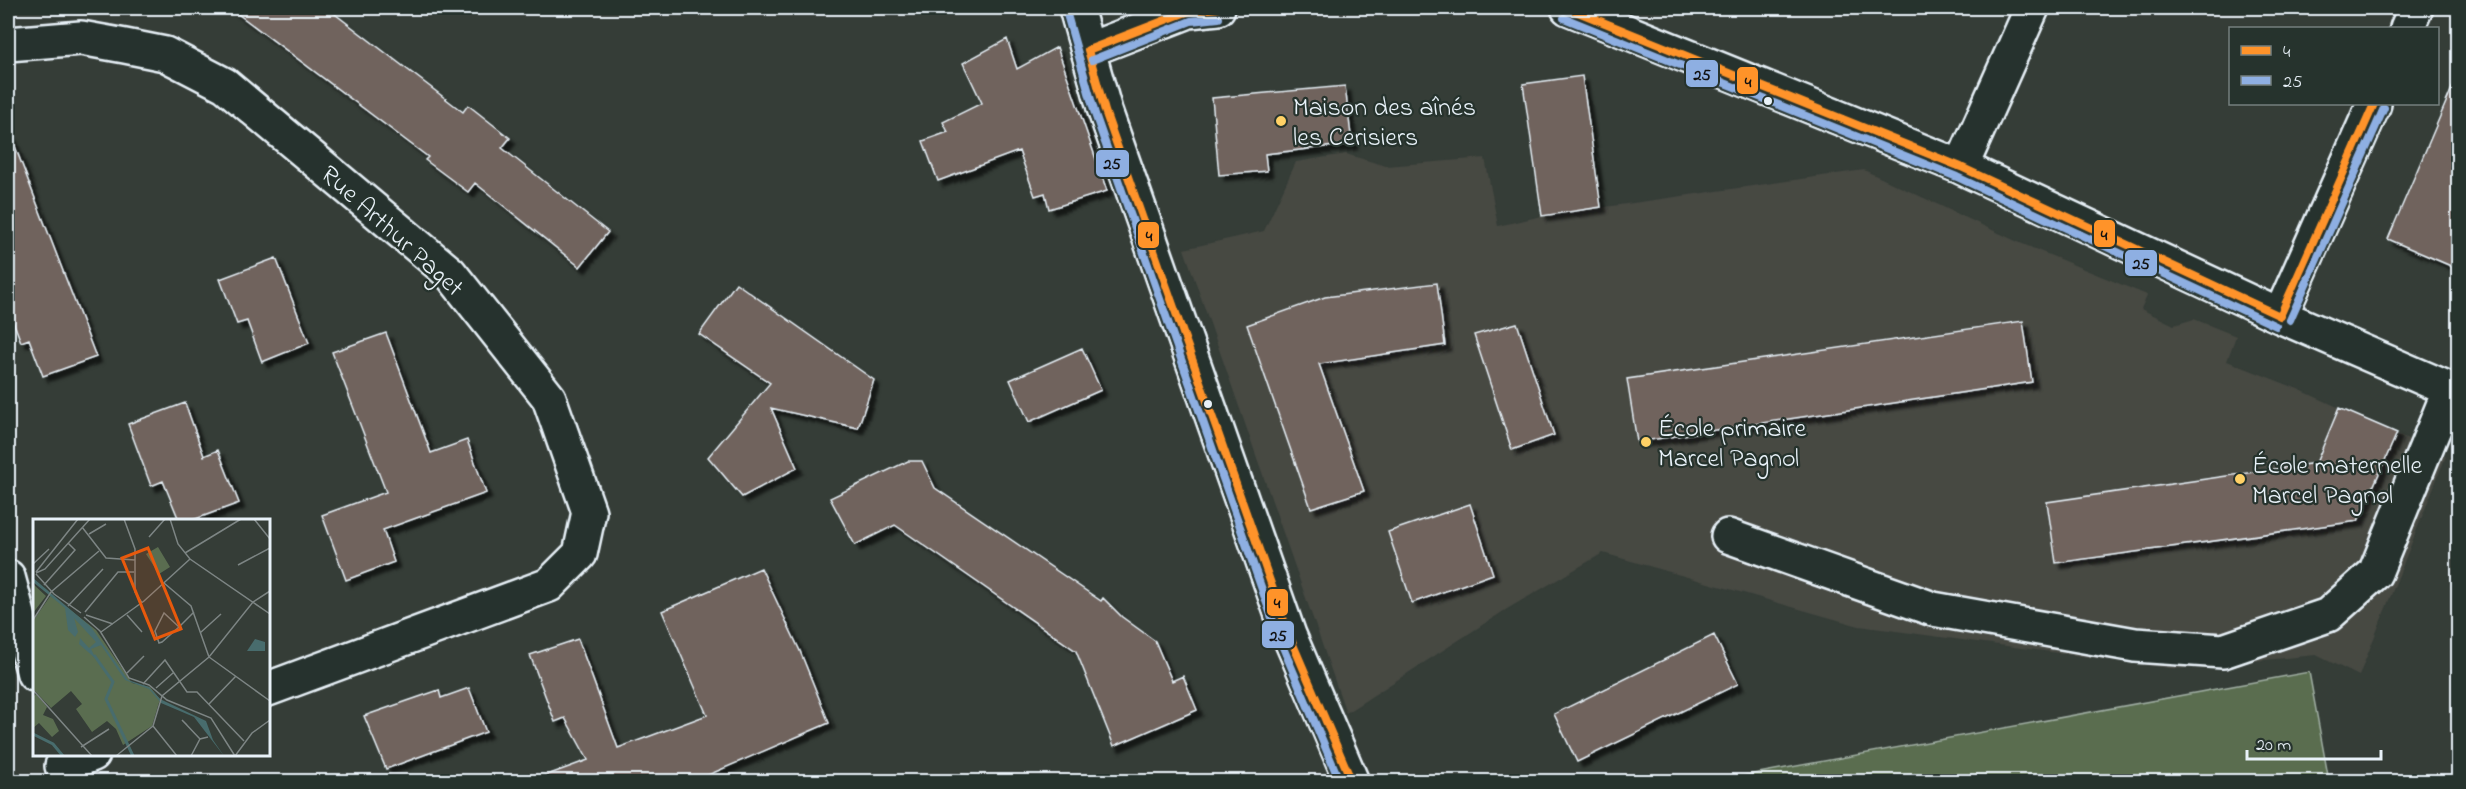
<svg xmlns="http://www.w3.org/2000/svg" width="2466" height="789" viewBox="0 0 2466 789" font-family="'Indie Flower',sans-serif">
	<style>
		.built { fill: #464842 }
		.green { fill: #5a6d50; stroke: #a1afa4; stroke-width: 1.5 }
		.building { fill: #6f635d; stroke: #e8f1f8; stroke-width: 1.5; filter: url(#shadow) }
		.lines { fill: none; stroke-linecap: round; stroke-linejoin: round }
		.minor-casing { stroke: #e8f1f8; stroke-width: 38 }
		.minor { stroke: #26332d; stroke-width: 33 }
		.bus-1-casing { stroke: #26332d; stroke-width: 12 }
		.bus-2-casing { stroke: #26332d; stroke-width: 12 }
		.bus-1 { stroke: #ff9329; stroke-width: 8 }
		.bus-2 { stroke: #8eafe2; stroke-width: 8 }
		.bus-dot { fill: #e8f1f8; stroke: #26332d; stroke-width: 2 }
		.poi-dot { fill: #ffd166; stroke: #26332d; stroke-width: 2 }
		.labels { text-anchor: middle; stroke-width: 4.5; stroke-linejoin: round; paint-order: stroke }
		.poi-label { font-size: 26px; fill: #e8f1f8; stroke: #26332d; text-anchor: start }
		.street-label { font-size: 26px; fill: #e8f1f8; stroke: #26332d }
		.inset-river { fill: none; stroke: #486c6d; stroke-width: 3 }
		.inset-road { fill: none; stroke: #7d8584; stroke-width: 1.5 }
		.view { fill: #e8590c; fill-opacity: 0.15; stroke: #e8590c; stroke-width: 3 }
		.inset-edge { fill: none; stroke: #e8f1f8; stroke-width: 3 }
		.line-badge { stroke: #26332d; stroke-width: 2 }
		.pale-badge-label { font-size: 16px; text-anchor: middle; font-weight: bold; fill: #111 }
	</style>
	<defs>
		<filter id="shadow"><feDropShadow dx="5.5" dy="5.5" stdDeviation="1.5" flood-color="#0009"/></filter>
	</defs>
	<rect width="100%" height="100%" fill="#353d37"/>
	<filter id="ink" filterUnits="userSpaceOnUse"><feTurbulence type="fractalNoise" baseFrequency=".0167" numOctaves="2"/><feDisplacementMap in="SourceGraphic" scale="12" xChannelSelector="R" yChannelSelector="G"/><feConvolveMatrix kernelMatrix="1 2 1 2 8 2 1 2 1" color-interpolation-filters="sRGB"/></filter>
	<g filter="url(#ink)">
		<path class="built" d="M1346 154 1386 166 1485 158 1498 226 1542 216 1864 170 2018 242 2147 295 2141 309 2174 325 2194 319 2236 336 2227 361 2298 389 2446 456 2359 676 2316 655 2176 669 1859 626 1603 553 1507 609 1346 713 1184 249 1264 231 1296 162Z"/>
		<path class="green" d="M2309 672 2329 781H1715Z"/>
		<path class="building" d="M230 8H327L463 112 468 105 510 138 502 148 608 232 580 267 475 183 468 192 425 160 428 157Z
			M1007 39 1017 69 1057 47 1107 191 1049 209 1045 193 1035 196 1019 151 938 181 923 141 948 132 943 122 982 103 963 63Z
			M2458 74V269L2388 239Z
			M1582 76 1601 207 1542 216 1523 84Z
			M1345 86 1352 144 1265 154 1267 171 1219 175 1212 98Z
			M8 136H11L96 357 43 376 29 339 21 342 8 308Z
			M276 258 309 343 262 362 247 321 237 324 220 279Z
			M736 283 874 380 858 428 771 408 797 468 742 497 708 457 770 383 699 334Z
			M1437 283 1445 345 1319 364 1364 491 1311 508 1247 325 1325 297Z
			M2023 321 2032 382 1637 442 1627 379Z
			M1517 323 1554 435 1512 450 1474 335Z
			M386 333 431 453 467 440 486 493 383 530 394 562 346 580 322 515 386 492 332 352Z
			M1082 348 1101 390 1029 422 1010 380Z
			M185 403 204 456 218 450 239 503 193 520H179L163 481 151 486 128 424Z
			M2339 408 2397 433 2358 521 2056 563 2047 502 2316 463Z
			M908 461H922L935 488 1101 601 1103 598 1122 617 1155 641 1172 681 1183 676 1197 710 1114 746 1076 651 895 525 855 545 830 498Z
			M1470 504 1493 574 1412 603 1388 532Z
			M761 568 800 651 829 723 692 782H540L539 778 588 760 565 718 555 722 530 655 578 639 618 748 707 715 662 611Z
			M1714 635 1738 684 1577 762 1554 714Z
			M469 688 486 732 386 769 364 716 439 690 441 698Z"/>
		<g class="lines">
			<defs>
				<path id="minor" d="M1076 8 1105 111 1289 635 1352 782
					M1568 8 1961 167 2280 316 2458 393
					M2407 28 2416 8
					M8 44 81 38 125 46 165 54 225 85 450 273 549 398 589 512 580 554 549 585 268 689
					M1088 50 1189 11 1218 8
					M1961 167 2032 8
					M2280 316 2374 104
					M1728 536 1933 609 2135 645 2223 651 2328 615 2375 573 2450 389
					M8 577 34 674
					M62 766 93 754"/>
			</defs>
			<use href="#minor" class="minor-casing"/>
			<use href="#minor" class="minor"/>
			<defs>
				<path id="bus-1" d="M1568 8 1961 167 2280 316
					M1088 50 1105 111 1289 635 1352 782
					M1088 50 1189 11 1218 8
					M2280 316 2374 104"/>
				<path id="bus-2" d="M1066 11 1095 114 1279 638 1340 782
					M1564 18 1957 177 2276 326
					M1092 60 1191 21 1219 18
					M2290 320 2384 108"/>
			</defs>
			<use href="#bus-1" class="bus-1-casing"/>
			<use href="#bus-2" class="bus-2-casing"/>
			<use href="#bus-1" class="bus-1"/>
			<use href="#bus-2" class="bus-2"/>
		</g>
	</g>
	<g class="bus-dot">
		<circle cx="1768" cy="101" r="5"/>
		<circle cx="1208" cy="404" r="5"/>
	</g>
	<g class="poi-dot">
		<circle cx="1281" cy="121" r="6"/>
		<circle cx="1646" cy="442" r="6"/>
		<circle cx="2240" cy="479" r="6"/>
	</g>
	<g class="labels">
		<g class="poi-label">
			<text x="1293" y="115">Maison des aînés<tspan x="1293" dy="30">les Cerisiers</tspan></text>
			<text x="1658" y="436">École primaire<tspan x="1658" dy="30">Marcel Pagnol</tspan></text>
			<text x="2252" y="473">École maternelle<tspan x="2252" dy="30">Marcel Pagnol</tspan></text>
		</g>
		<g class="street-label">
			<text transform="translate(393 230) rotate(42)" y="9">Rue Arthur Paget</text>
		</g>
	</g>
	<g transform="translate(33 519)">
		<rect width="237" height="237" fill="#353d37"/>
		<path d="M125 28 137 48 126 55 113 35ZM0 65 13 77 0 94ZM18 76 63 111 99 164 117 168 127 180 119 207 90 226 83 210 74 202 59 213 43 190 49 185 38 172 18 189 0 170V102ZM3 175 14 188 10 196 20 200 26 212 19 218 6 204 0 209V178Z" fill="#5a6d50"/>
		<path d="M0 59 58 108 95 161 116 168 127 180 173 202 180 221 191 237 161 198 128 184 116 170 92 161 68 126 58 130 63 140 46 125 47 119 56 129 63 123 41 99 45 113 42 118 35 111 32 89 0 63ZM222 120 232 123V132H214Z" fill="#486c6d"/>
		<path class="inset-river" d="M61 136 80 163 73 180 100 237M0 215 20 225 30 237"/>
		<path class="inset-road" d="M91 0 102 30V73L109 84M137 0 145 25 157 40 237 95M221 0 237 20M49 8 73 39 102 41M56 15 73 5M116 18 132 0M152 34 208 0M0 45 16 30M205 46 237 29M3 53 45 0M3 54 12 50 57 0M3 55 21 75 48 94M131 64 158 87 176 138M11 66 42 31 35 24M35 87 70 50M52 93 85 53H101M53 96 80 105M94 96 109 113M51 98 67 112 96 159 116 166 134 181 178 199 202 237M0 101 18 73 66 32M146 108 131 94 122 112 126 124 129 123 146 108 161 93M68 113 111 82 157 40M167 114 188 95M176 138 237 182M94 154 111 137M110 165 132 141 154 173H164L211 222M123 169 140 154M0 171 59 237M176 185 203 157M154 206 149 201 167 220M120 207 129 177 176 138 220 83 237 72M120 207 144 237M48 228 76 210M83 237 120 207M158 237 167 220 175 218M202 237 219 214 237 201"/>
		<path class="view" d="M115 29 148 110 122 120 89 39Z"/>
		<rect width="237" height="237" class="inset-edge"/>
	</g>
	<g class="line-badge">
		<rect x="1685" y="59" width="34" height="29" rx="6" fill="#8eafe2"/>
		<rect x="1736" y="66" width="23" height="29" rx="6" fill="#ff9329"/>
		<rect x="1095" y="149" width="35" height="29" rx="6" fill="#8eafe2"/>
		<rect x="2093" y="219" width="23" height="29" rx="6" fill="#ff9329"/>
		<rect x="1137" y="221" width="23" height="28" rx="6" fill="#ff9329"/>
		<rect x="2124" y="249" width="34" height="28" rx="6" fill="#8eafe2"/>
		<rect x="1266" y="588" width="23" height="29" rx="6" fill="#ff9329"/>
		<rect x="1261" y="620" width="34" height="29" rx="6" fill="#8eafe2"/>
	</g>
	<g class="pale-badge-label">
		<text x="1702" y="80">25</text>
		<text x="1748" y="87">4</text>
		<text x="1112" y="169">25</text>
		<text x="2104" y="240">4</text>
		<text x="1149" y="241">4</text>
		<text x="2141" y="269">25</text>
		<text x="1277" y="608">4</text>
		<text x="1278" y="641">25</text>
	</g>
	<rect width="2466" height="789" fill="none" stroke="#26332d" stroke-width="30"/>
	<rect x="15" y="15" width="2436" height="759" fill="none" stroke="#e8f1f8" stroke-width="2" filter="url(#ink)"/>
	<rect x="2229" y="27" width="210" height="78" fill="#26332d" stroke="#747f7e" stroke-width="1.5"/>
	<rect x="2241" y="46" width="30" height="9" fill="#ff9329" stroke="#747f7e" stroke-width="1.5"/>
	<text x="2283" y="57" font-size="18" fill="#e8f1f8">4</text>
	<rect x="2241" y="76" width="30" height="9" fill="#8eafe2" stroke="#747f7e" stroke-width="1.5"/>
	<text x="2283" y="87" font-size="18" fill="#e8f1f8">25</text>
	<path d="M2247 750v9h134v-9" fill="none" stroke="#e8f1f8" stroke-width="3"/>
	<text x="2256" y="750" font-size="18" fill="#e8f1f8" stroke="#26332d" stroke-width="4.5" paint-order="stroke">20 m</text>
</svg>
